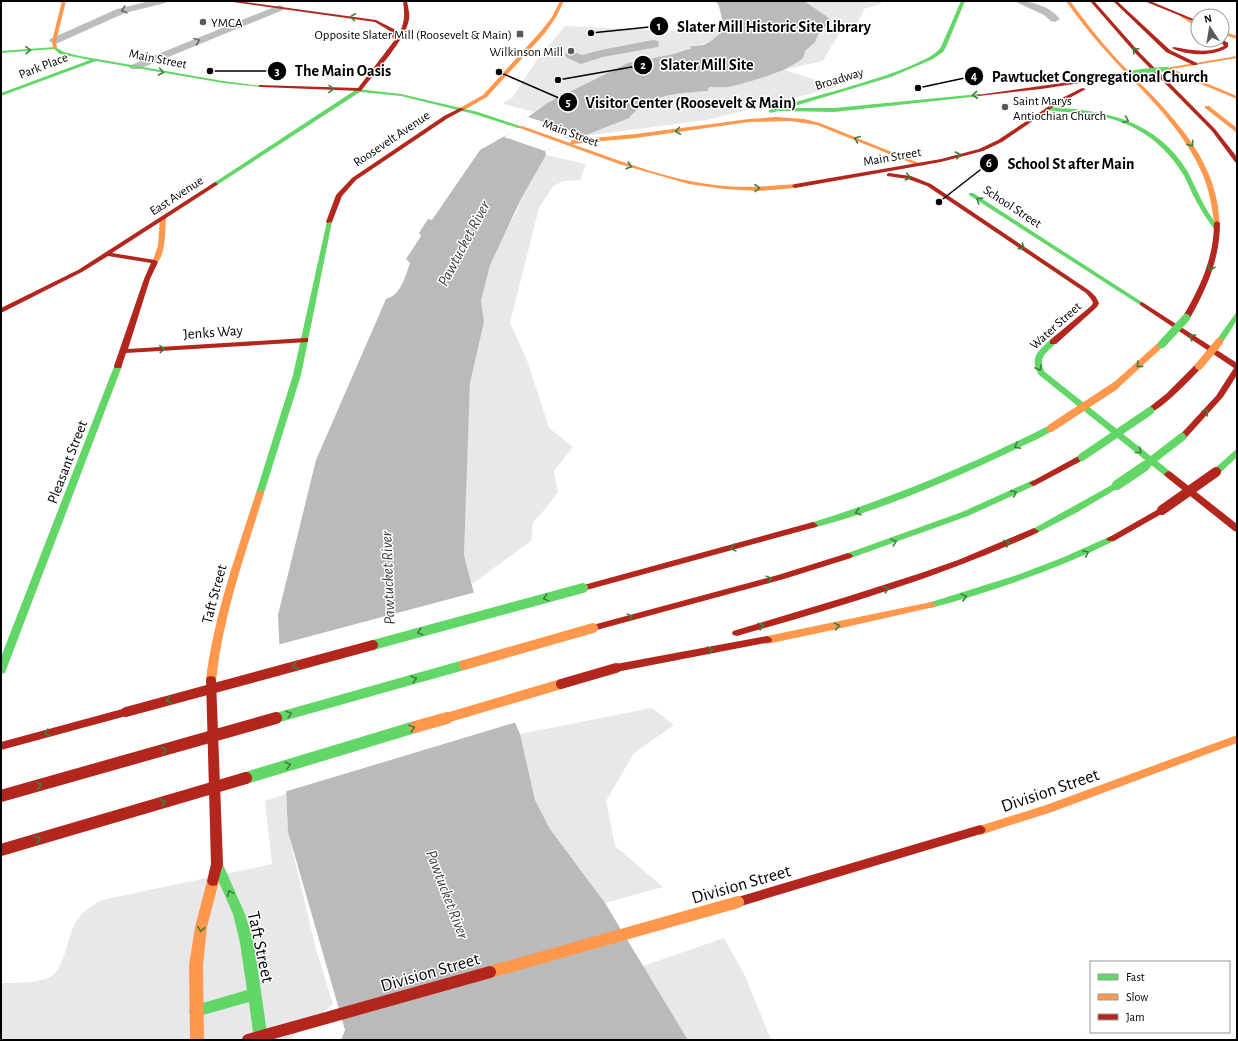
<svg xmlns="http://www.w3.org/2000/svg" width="1238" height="1041" viewBox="0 0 1238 1041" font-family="'Alegreya Sans',sans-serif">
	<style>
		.green { fill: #e8e8e8 }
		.water { fill: #bababa }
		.pier { fill: #fff }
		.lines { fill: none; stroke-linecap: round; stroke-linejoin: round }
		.canal { fill: #bababa; fill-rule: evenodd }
		.street { fill: #bdbdbd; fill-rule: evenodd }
		.fast { fill: #63d668; fill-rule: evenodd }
		.slow { fill: #ff974d; fill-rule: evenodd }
		.jam { fill: #b3261e; fill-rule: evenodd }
		.fast-bridge-far3 { stroke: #63d668; stroke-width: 4.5 }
		.fast-bridge-far2 { stroke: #63d668; stroke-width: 8 }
		.fast-bridge-far1 { stroke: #63d668; stroke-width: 10 }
		.fast-bridge { stroke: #63d668; stroke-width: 12 }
		.slow-bridge-far2 { stroke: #ff974d; stroke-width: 8 }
		.slow-bridge-far1 { stroke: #ff974d; stroke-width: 10 }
		.slow-bridge { stroke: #ff974d; stroke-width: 12 }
		.jam-bridge-far1 { stroke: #b3261e; stroke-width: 10 }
		.jam-bridge { stroke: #b3261e; stroke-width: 12 }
		.oneway { stroke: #686868 }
		.oneway2 { stroke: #3b803e }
		.poi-dot { fill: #595959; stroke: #fff; stroke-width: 1.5 }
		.labels { text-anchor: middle; stroke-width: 3; stroke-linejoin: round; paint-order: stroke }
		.far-poi-label { font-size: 13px; fill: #000; stroke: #fff; text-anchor: start }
		.far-street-label { font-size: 13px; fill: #000; stroke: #fff }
		.street-label { font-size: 15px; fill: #000; stroke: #fff }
		.water-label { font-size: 16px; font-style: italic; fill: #3d3d3d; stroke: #fff }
		.near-street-label { font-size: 18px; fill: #000; stroke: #fff }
		.leader { fill: none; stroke: #000; stroke-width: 1.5 }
		.callout-dot { fill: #000; stroke: #fff; stroke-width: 1.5 }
		.mark-label { font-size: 12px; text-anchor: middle; font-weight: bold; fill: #fff }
		.callout-label { font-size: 16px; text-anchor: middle; font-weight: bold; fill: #000; stroke: #fff; stroke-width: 3; stroke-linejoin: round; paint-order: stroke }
	</style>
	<rect width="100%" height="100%" fill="#fff"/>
	<path class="green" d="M784 1H883L880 4 864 9 859 20V30H841L823 61 787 69 788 71 837 87 707 120 584 136 612 125 652 100 676 94 701 91Z
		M565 26 678 31 680 30 701 31 709 26 724 29C715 40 705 45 691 46L692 48 547 103 533 112 504 104V102L512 98 536 61Z
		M546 155 586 164 580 180 564 181 553 186 539 208 510 323 527 360 549 428 573 447 554 471 558 492 547 507 533 522 531 541 472 584 464 555 470 383 484 322 481 301 490 265 500 242 517 211 521 199Z
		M652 708 674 725 634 753 606 801 615 846 663 887 605 903 550 829 535 800 520 734Z
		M286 794 288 832 316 949 333 1004 289 1040H1V983C18 983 34 984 50 977 64 971 68 934 76 922 83 911 91 906 102 900L272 864 265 801Z
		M724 938 745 976 771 1040H688L643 966Z"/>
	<path class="water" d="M716 1H804L826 16 830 20V24L819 33 815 42 805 51 803 58C789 71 752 81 733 86 726 88 718 87 711 87L708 88V91C681 93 648 94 629 118L584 136 574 132 563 136 573 140 545 151 546 155 521 199 490 265 481 301 484 322 470 383 464 555 497 682 520 734 535 800 550 829 605 903 688 1040H341L345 1030 288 832 278 615 316 460 386 299C401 295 405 277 410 263L406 259 421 236 419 233 428 219 432 220 480 150 510 133 498 128 528 117 547 103 628 63 674 54 692 48 689 47C694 45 698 46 703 45 711 42 719 35 724 28L719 6Z"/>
	<path class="pier" d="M528 117 574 132 563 137 573 140 545 151 504 137 510 133 498 128Z
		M476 592 499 682 517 722 284 792 277 645Z"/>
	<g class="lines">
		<path class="canal" d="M653 40 658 41 659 44 658 47 603 57 581 64 567 58 565 55 567 52 572 51 582 55 601 50Z"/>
		<path class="street" d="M150 1H167L165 3 125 13 58 43 54 44 49 41 50 39 117 9Z
			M1016 1C1031 1 1050 6 1060 19L1055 22 1051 21 1044 15 1018 3Z
			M279 5 283 6 284 8 283 10 139 69H131L129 67 131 65Z"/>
		<path class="fast" d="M961 1H965L946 47 943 52 933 59 891 77 788 108H834L979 94 981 95V96L834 112 778 111 771 113 768 111C778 105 792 103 803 100 830 92 929 67 941 47Z
			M55 47 64 52 80 56 223 81 263 86 261 87 223 83 96 61 1 96V93L90 60 60 54 54 49 1 53V51Z
			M357 89 401 94 478 112 523 127 518 128 474 114 401 96 360 92 217 185 212 184Z
			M1047 107C1104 110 1156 119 1188 172 1192 180 1196 189 1200 197 1205 208 1212 218 1219 228L1218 229H1214C1206 218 1199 207 1193 195 1189 187 1186 178 1181 171 1159 137 1127 119 1088 114 1074 112 1059 112 1045 110V108Z
			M969 193H973L1145 304 1144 305H1140L969 195Z
			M327 221 332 222 301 375 264 493 263 495H257L256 493 293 375Z
			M1237 313V320L1223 342 1222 344H1216L1215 342 1235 314Z
			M1050 340H1056L1057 342C1048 352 1036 357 1045 372L1171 472 1172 474 1171 476H1165L1039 375C1029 358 1038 351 1050 340Z
			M115 364H121L122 366 6 670 5 673 1 674V657Z
			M1048 426H1051L1055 428C1048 436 1023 445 1012 451 948 481 882 510 813 528L808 525 810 523C892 498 971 465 1048 426Z
			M1237 450V457L1219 474H1213L1212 472 1213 470 1234 451Z
			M1033 480 1037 483 1036 485 968 516 851 558H845L843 556 845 554 962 512Z
			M1117 482 1120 483 1121 485 1120 487 1076 513 1037 533H1031L1029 531Z
			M1111 536 1116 539 1114 541C1055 570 994 591 931 608L928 607 926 605 928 603 1020 574 1064 557Z
			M217 859 221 860 245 914 254 943 268 1040H254L249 1002 196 1017 191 1016 189 1011 191 1006 196 1005 247 990 240 943 233 914 211 864 213 860Z"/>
		<path class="slow" d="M62 1H66L56 41 57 48 55 49 53 48 52 41Z
			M560 1H564L556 17 545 33 487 97 464 110H460V108L483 95 541 31 552 17Z
			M1066 1H1070C1084 20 1098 38 1114 56 1155 100 1208 143 1218 206 1218 212 1220 219 1219 224L1214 223C1212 206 1209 189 1202 173 1182 127 1145 94 1112 58 1095 40 1080 21 1066 1Z
			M1180 14H1182L1198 25V28L1180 16Z
			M1222 31 1237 36V39L1222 34Z
			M1237 56V58L1172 69 1237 96V99L1165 69 1171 67Z
			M1205 106H1209L1237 128V133L1205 108Z
			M776 117 804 119 820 123 924 165 919 166 817 125 790 121 749 122 636 138 572 144C621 161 673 182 725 186 749 188 771 186 795 184L798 186 795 188 759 191 724 189 689 184 619 164 517 127 522 126 570 143 572 140 636 134 749 119Z
			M163 216 166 218C165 229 166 259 155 264L152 262 158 246 160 218Z
			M1159 342H1165L1166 344 1118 388H1112L1111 386 1112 384Z
			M260 490 264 493C245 555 223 615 216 680L215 683H207L206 680C214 615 236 555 256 493Z
			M931 602 934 603 936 605 934 607 833 630 767 644 763 642 762 640 763 638 767 636Z
			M1237 735V743L1052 812 980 835 976 833 974 830 976 827 1046 805Z
			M213 876 217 877 219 881 207 927 203 965 204 1040H190L189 965 195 927 207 881 209 877Z"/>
		<path class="jam" d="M226 1H237L376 20 394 29 397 37C405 23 405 17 403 1H407C408 7 410 14 409 19 407 38 373 75 361 91L261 87H259V85L358 88 394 41 390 31 375 22Z
			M1090 1H1094L1140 53 1215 129 1237 157V163L1235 162 1212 131 1137 55Z
			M1113 1H1117L1170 50 1197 63V65H1193L1166 52Z
			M1144 1H1150L1198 21V23Z
			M1222 39 1228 43V47C1214 57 1187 56 1172 48L1174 47C1191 50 1207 54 1224 46L1220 40H1222Z
			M1111 76 1113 77V78L1041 89 979 96 977 95Z
			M1082 88 1086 89 1053 107 1002 142 983 151 941 162 795 188 792 186 795 184 941 159 979 149 998 140 1060 99Z
			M460 108 465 109 448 118 356 180 342 196 332 222 327 223 326 222 336 195 352 178 444 116Z
			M889 173 911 176 931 184 1090 291 1096 297 1099 303 1097 307 1056 344H1050V340L1091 306 1093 303 1091 299 1086 293 927 186 908 179 887 176V174Z
			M215 182 218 184 217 185 112 253 155 260 158 262 150 279 128 349 305 338H308V342L126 353 121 368H115L114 366 144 279 151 263 108 256 82 272 1 313V308L78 270Z
			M1217 221 1220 223C1220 258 1207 288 1190 318L1188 319H1184L1182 318C1200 288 1214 258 1214 223Z
			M1142 302 1237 363V375L1223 397 1185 439H1182L1178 437 1216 396 1234 368 1140 305V303Z
			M1196 364H1202L1203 366C1195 375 1157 415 1147 413L1146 411 1147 409 1166 394Z
			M1082 454 1086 457 1085 459 1036 485 1033 486 1029 483Z
			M1168 471 1171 472 1237 524V532L1234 531 1165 476 1164 474Z
			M1162 507 1166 510 1165 512 1114 541H1108L1106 539Z
			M813 522 818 525 816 527 583 591 578 588 580 586Z
			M1034 528 1039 531 1037 533C941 577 839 607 737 636L733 635 732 633 733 631 846 597 921 573 958 560Z
			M848 553 851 554 853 556 851 558 784 579 593 631 589 630 588 628 589 626 778 575Z
			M767 636 771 638 772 640 771 642 616 672 612 671 611 668 612 665 616 664Z
			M211 676 215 677 216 680 223 864 217 885 213 886 209 885 207 881 211 864 206 680 207 677Z
			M126 708 130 709 131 712 130 715 1 750V742Z
			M980 825 984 827 986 830 984 833 738 907 734 906 732 902 734 898 738 897Z"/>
		<path class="fast-bridge-far3" d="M1111 77 1143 71 1167 69"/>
		<path class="fast-bridge-far2" d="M1162 344 1186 318
			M1082 457 1150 411
			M1143 467 1182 437"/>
		<path class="fast-bridge-far1" d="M1117 485 1145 466
			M373 645 583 588
			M276 718 464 665"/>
		<path class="fast-bridge" d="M246 778 415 727"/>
		<path class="slow-bridge-far2" d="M1199 366 1219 342
			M1051 428 1115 386"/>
		<path class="slow-bridge-far1" d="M464 665 593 628
			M443 719 561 684"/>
		<path class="slow-bridge" d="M415 727 447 718
			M490 972 738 902"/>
		<path class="jam-bridge-far1" d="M1162 510 1216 472
			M561 684 616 668
			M126 712 373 645
			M274 719 276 718"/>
		<path class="jam-bridge" d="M1 796 276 718
			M1 850 246 778
			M248 1040 490 972"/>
	</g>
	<defs><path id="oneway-chevron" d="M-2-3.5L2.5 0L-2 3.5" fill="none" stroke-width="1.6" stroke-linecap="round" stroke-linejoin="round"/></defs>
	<g class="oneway">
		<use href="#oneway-chevron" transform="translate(124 10) rotate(163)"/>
		<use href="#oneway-chevron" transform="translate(197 41) rotate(-22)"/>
	</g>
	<g class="oneway2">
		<use href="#oneway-chevron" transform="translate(353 17) rotate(-172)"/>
		<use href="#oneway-chevron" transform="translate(28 50) rotate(-4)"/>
		<use href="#oneway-chevron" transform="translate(1135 50) rotate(-134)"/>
		<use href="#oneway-chevron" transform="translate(161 72) rotate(11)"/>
		<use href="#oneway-chevron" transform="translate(331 89) rotate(2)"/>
		<use href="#oneway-chevron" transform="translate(975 95) rotate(174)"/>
		<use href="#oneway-chevron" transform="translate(1126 120) rotate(23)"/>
		<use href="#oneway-chevron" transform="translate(678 131) rotate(172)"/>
		<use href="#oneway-chevron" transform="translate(857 139) rotate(-158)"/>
		<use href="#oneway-chevron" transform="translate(1191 144) rotate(55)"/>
		<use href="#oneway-chevron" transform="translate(958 155) rotate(-14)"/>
		<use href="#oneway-chevron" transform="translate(629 166) rotate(18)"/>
		<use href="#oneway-chevron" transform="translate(908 177) rotate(12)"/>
		<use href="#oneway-chevron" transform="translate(757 188) rotate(-1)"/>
		<use href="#oneway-chevron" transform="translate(979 200) rotate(-147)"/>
		<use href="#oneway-chevron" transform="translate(1022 247) rotate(34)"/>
		<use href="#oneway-chevron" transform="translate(1211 268) rotate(109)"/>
		<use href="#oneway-chevron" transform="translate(1192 337) rotate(-147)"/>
		<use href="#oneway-chevron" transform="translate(162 349) rotate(-4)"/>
		<use href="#oneway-chevron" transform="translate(1139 365) rotate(139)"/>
		<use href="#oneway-chevron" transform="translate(1039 368) rotate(63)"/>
		<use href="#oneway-chevron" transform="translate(1206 412) rotate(-47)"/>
		<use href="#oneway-chevron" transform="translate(1017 446) rotate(153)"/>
		<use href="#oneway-chevron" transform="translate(1139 451) rotate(38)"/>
		<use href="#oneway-chevron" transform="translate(1014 493) rotate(-25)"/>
		<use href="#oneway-chevron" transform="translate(858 512) rotate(162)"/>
		<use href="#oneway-chevron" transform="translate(894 542) rotate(-19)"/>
		<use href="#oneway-chevron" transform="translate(1007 543) rotate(-24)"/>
		<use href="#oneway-chevron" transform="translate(733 548) rotate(165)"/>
		<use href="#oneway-chevron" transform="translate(1086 553) rotate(-25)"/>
		<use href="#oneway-chevron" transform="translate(769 579) rotate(-15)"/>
		<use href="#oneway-chevron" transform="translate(886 589) rotate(-17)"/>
		<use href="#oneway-chevron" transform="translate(964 597) rotate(-15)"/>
		<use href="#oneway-chevron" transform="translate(546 598) rotate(165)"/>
		<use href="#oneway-chevron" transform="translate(630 617) rotate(-15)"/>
		<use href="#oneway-chevron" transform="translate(761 626) rotate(-16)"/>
		<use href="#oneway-chevron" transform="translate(837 626) rotate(-12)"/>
		<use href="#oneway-chevron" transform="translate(420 632) rotate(165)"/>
		<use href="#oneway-chevron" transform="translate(710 650) rotate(-11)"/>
		<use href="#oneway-chevron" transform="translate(295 666) rotate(165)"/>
		<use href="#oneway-chevron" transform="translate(414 679) rotate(-16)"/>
		<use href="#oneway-chevron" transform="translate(169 700) rotate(165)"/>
		<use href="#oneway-chevron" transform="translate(289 714) rotate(-16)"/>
		<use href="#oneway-chevron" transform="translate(412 728) rotate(-16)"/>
		<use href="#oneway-chevron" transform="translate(47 733) rotate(164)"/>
		<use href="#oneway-chevron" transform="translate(164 750) rotate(-16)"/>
		<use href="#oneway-chevron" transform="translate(288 765) rotate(-16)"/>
		<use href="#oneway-chevron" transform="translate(39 785) rotate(-16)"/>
		<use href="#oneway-chevron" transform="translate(163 802) rotate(-16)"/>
		<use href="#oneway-chevron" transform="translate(38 839) rotate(-16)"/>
		<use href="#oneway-chevron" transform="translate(230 893) rotate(-114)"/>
		<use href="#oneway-chevron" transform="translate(201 929) rotate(99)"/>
	</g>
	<g class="poi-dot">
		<circle cx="203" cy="22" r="4"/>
		<rect x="516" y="30" width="8" height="8" rx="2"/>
		<circle cx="571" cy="51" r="4"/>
		<circle cx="1005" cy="107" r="4"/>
	</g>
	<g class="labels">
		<g class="far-poi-label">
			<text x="211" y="27">YMCA</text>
			<text x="512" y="39" text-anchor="end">Opposite Slater Mill (Roosevelt &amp; Main)</text>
			<text x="563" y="56" text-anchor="end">Wilkinson Mill</text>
			<text x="1013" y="105">Saint Marys<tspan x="1013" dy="15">Antiochian Church</tspan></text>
		</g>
		<g class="far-street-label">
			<text transform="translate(158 58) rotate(11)" y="5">Main Street</text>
			<text transform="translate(43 65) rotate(-21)" y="5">Park Place</text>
			<text transform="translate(839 78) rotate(-17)" y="5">Broadway</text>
			<text transform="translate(571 132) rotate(20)" y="5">Main Street</text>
			<text transform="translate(391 138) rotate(-34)" y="5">Roosevelt Avenue</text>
			<text transform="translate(892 156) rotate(-10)" y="5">Main Street</text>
			<text transform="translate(176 195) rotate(-33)" y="5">East Avenue</text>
			<text transform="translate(1013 206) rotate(33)" y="5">School Street</text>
			<text transform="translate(1055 325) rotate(-42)" y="5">Water Street</text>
		</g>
		<g class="street-label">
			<text transform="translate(213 332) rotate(-4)" y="5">Jenks Way</text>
			<text transform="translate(67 462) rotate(-69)" y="5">Pleasant Street</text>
			<text transform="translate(214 594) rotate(-75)" y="5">Taft Street</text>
		</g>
		<g class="water-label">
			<text transform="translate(463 243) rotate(-62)" y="6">Pawtucket River</text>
			<text transform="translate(387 578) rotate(-92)" y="6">Pawtucket River</text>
			<text transform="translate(448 894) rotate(69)" y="6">Pawtucket River</text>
		</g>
		<g class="near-street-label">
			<text transform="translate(1050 790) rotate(-19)" y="6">Division Street</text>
			<text transform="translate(741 884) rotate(-16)" y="6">Division Street</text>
			<text transform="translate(261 947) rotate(78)" y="6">Taft Street</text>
			<text transform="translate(430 972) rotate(-16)" y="6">Division Street</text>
		</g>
	</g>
	<path class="leader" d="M591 33L659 26M558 80L643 65M210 71L277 71M918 88L974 76M499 72L568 102M939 202L989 163"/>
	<g class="callout-dot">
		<circle cx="591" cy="33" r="4"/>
		<circle cx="558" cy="80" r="4"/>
		<circle cx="210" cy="71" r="4"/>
		<circle cx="918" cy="88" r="4"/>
		<circle cx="499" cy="72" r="4"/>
		<circle cx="939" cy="202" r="4"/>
		<circle cx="659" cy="26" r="10"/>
		<circle cx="643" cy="65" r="10"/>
		<circle cx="277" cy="71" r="10"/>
		<circle cx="974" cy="76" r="10"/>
		<circle cx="568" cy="102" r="10"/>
		<circle cx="989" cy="163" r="10"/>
	</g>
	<g class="mark-label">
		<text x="659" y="30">1</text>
		<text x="643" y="69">2</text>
		<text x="277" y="75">3</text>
		<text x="974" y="80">4</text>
		<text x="568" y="106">5</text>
		<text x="989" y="167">6</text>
	</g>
	<g class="callout-label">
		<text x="774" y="32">Slater Mill Historic Site Library</text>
		<text x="707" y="70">Slater Mill Site</text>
		<text x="343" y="76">The Main Oasis</text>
		<text x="1100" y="82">Pawtucket Congregational Church</text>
		<text x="691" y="108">Visitor Center (Roosevelt &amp; Main)</text>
		<text x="1071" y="169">School St after Main</text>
	</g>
	<rect width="1238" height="1041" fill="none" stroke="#000000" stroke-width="4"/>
	<rect x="1090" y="961" width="140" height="72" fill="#ffffff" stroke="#999999"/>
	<rect x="1098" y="974" width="20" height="6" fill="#63d668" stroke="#999999"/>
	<text x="1126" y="981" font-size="12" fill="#000000">Fast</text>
	<rect x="1098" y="994" width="20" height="6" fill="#ff974d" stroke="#999999"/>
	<text x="1126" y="1001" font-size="12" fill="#000000">Slow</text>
	<rect x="1098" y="1014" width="20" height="6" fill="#b3261e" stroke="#999999"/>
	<text x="1126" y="1021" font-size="12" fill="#000000">Jam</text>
	<g transform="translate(1210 28) rotate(348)"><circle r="19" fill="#ffffff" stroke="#999999"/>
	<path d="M0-3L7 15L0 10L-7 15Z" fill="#595959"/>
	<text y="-6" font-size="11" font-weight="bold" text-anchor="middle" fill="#000000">N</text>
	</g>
</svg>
